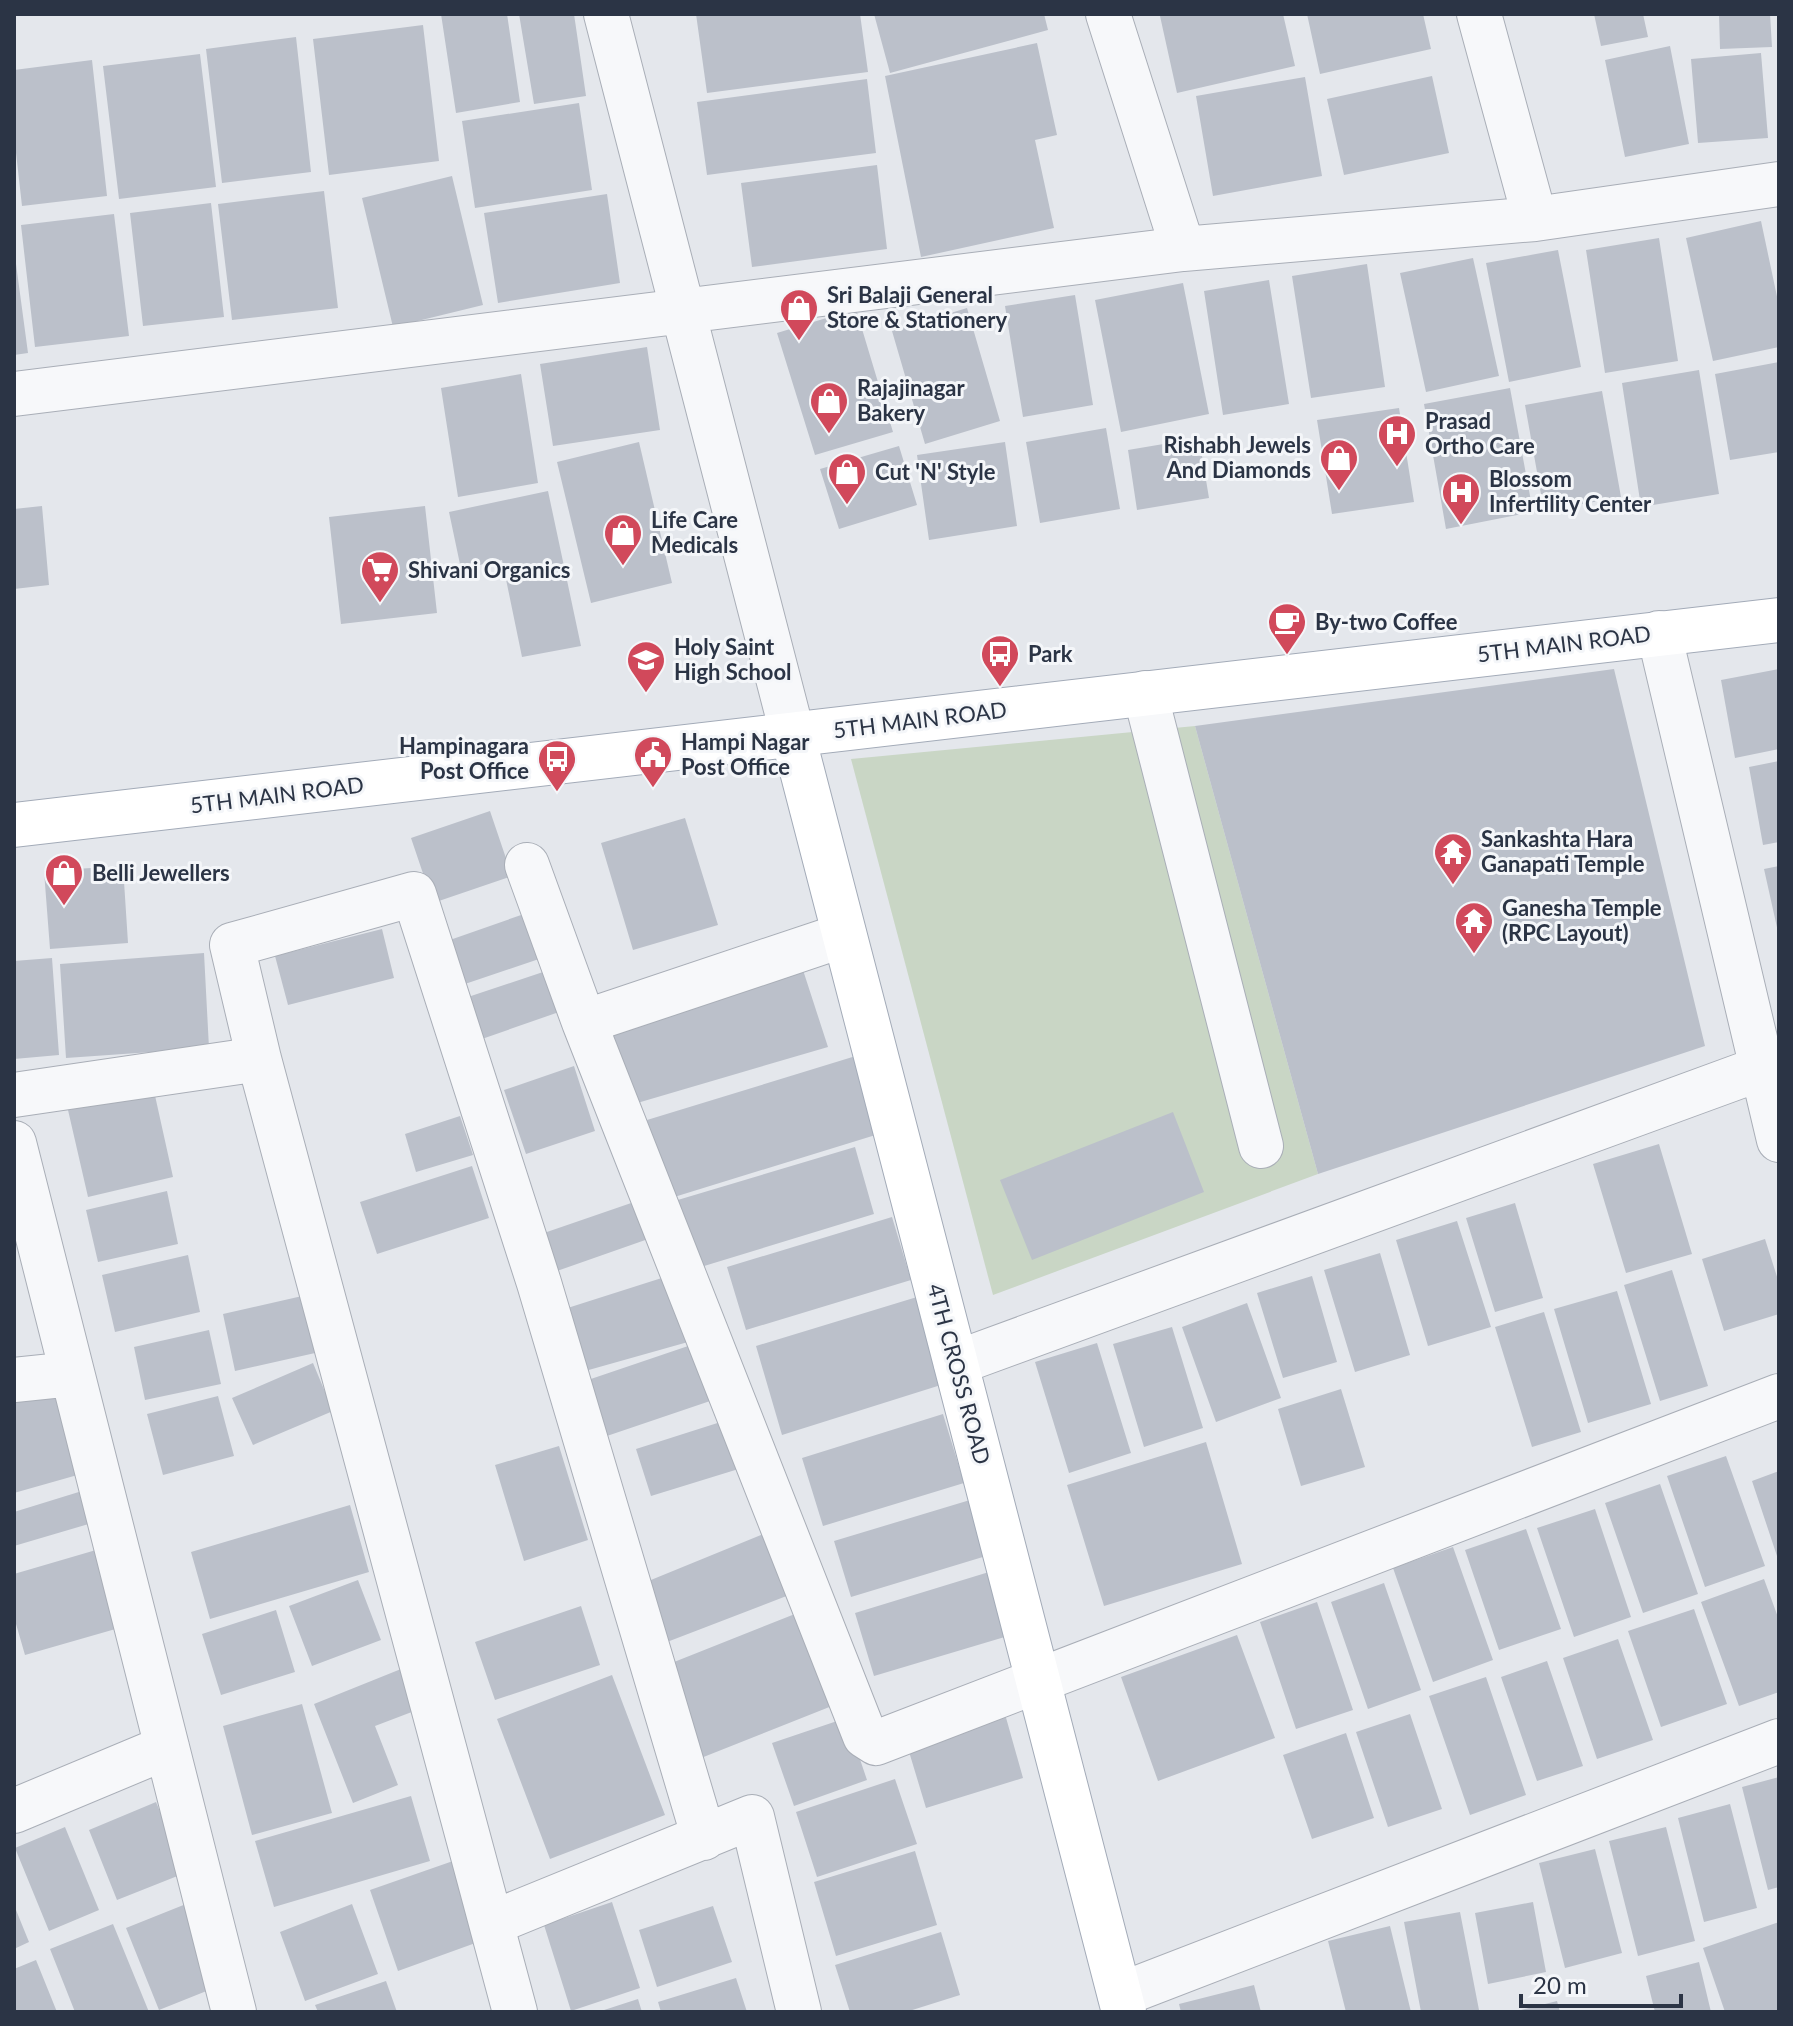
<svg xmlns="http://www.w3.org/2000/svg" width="1793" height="2026" viewBox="0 0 1793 2026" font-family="Lato,sans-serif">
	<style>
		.green { fill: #c9d6c5 }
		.building { fill: #bbc0ca }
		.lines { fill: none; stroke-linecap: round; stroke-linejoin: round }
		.minor-casing { stroke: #a9aeb7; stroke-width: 46 }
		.major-casing { stroke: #a3abb8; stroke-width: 46 }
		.minor { stroke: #f7f8fa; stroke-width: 44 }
		.major { stroke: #fff; stroke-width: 44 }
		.labels { text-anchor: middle; stroke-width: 6; stroke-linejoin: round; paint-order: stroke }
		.poi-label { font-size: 22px; font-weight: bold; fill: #2b3445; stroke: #f4f6f9; text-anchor: start }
		.street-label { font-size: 22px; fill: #2b3445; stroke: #f4f6f9 }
	</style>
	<rect width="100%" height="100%" fill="#e4e7ec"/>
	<path class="green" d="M1195 726 1318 1174 993 1295 851 759Z"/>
	<path class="building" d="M441 14H507L520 102 456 113Z
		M519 14H574L586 96 534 104Z
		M696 14H860L868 72 707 93Z
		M874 14H1044L1048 30 890 73Z
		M1170 14H1283L1295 66 1177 93 1160 16Z
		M1307 14H1423L1431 49 1320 74Z
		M1594 14H1643L1648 37 1601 46Z
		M1719 14H1770L1772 47 1720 49Z
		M423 25 439 161 329 175 313 39Z
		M296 37 311 172 222 183 206 49Z
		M1037 43 1057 135 1035 140 1054 228 921 257 885 76Z
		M1670 46 1689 144 1625 157 1605 60Z
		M1761 53 1768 138 1698 143 1691 59Z
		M200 54 216 187 119 199 103 66Z
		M92 60 107 196 22 206 14 135V70Z
		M1432 76 1449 153 1344 175 1327 99Z
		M1305 77 1322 176 1213 196 1196 96Z
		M867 79 876 153 707 175 697 102Z
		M579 103 592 190 475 208 462 121Z
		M877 165 887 249 752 267 741 183Z
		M452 176 483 305 393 327 362 198Z
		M324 191 338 308 232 320 218 204Z
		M607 194 620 283 498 303 484 213Z
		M211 203 224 317 143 326 130 213Z
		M114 214 129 336 35 347 21 225Z
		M1761 221 1779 306V347L1713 361 1686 238Z
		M1659 238 1678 361 1605 373 1586 250Z
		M14 249 28 353 14 355Z
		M1558 250 1581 367 1509 382 1486 263Z
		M1473 258 1499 376 1426 392 1400 273Z
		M1367 264 1385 387 1311 398 1292 276Z
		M1269 280 1289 404 1223 415 1204 291Z
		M1183 283 1209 414 1121 432 1095 300Z
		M1075 295 1093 405 1023 417 1005 306Z
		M967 308 1000 421 925 444 892 331Z
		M856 309 893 432 815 455 777 333Z
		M647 347 660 430 553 446 540 364Z
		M1779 362V452L1730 460 1715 374Z
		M1699 370 1719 494 1641 507 1622 383Z
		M521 374 538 483 458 497 441 388Z
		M1510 388 1533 512 1446 529 1424 404Z
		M1602 391 1621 497 1544 511 1525 405Z
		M1399 408 1414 502 1332 514 1317 420Z
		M1106 428 1120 509 1040 523 1026 442Z
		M1199 438 1209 498 1137 510 1128 450Z
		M639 442 672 583 591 603 557 462Z
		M1005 442 1017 526 929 540 917 455Z
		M899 446 917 505 839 529 820 469Z
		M548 491 581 646 522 657 502 560 461 569 449 512Z
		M42 506 49 585 14 589V509Z
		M425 506 437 613 341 624 329 517Z
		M1614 669 1705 1046 1318 1174 1195 726Z
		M1779 669V749L1735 758 1721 680Z
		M1779 761V842L1763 845 1749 767Z
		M490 811 512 876 433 903 411 838Z
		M685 818 718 925 633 950 601 843Z
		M123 866 128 943 50 949 44 871Z
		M1779 866V932H1778L1764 869Z
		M524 914 539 959 462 985 447 941Z
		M382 929 394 978 288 1005 275 956Z
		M204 953 209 1048 66 1058 60 964Z
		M52 958 59 1055 14 1059V961Z
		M803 970 828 1047 627 1106 604 1029Z
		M546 971 559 1012 479 1040 465 998Z
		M859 1055 882 1133 671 1198 647 1120Z
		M574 1066 595 1131 526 1154 504 1090Z
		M154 1091 173 1177 88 1197 68 1110Z
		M1173 1112 1204 1192 1032 1260 1000 1180Z
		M460 1116 473 1155 416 1172 405 1134Z
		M1659 1144 1692 1254 1626 1273 1593 1164Z
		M855 1147 874 1214 691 1270 671 1202Z
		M472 1166 489 1218 377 1254 360 1202Z
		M167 1191 178 1244 98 1262 86 1210Z
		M637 1201 651 1238 557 1271 544 1233Z
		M1515 1203 1543 1298 1495 1312 1466 1218Z
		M892 1217 911 1280 746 1330 727 1267Z
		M1457 1221 1491 1327 1428 1346 1396 1240Z
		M1765 1239 1779 1283V1314L1724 1331 1702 1259Z
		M1380 1253 1410 1355 1355 1372 1324 1270Z
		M188 1255 200 1312 115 1332 102 1275Z
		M1672 1270 1708 1386 1660 1401 1624 1285Z
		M668 1276 688 1342 578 1373 555 1312Z
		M1312 1276 1337 1362 1283 1378 1257 1293Z
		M1617 1291 1651 1404 1588 1423 1554 1309Z
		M311 1294 324 1351 235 1371 223 1314Z
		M917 1297 944 1384 782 1435 756 1346Z
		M1247 1303 1281 1398 1216 1422 1182 1327Z
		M1544 1312 1581 1432 1532 1447 1495 1327Z
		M1172 1327 1203 1428 1144 1447 1113 1344Z
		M209 1330 221 1384 145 1400 134 1347Z
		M697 1343 716 1399 601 1438 582 1382Z
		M1097 1343 1131 1453 1069 1473 1035 1362Z
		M313 1363 333 1411 253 1445 232 1398Z
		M57 1386 81 1474 14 1493V1396Z
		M1341 1389 1365 1467 1301 1486 1278 1409Z
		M218 1396 234 1456 163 1475 147 1414Z
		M943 1414 964 1483 823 1526 802 1458Z
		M730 1419 745 1467 651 1496 636 1449Z
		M1206 1442 1242 1564 1104 1606 1067 1485Z
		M559 1446 588 1540 524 1561 495 1465Z
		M1726 1456 1765 1566 1705 1587 1667 1476Z
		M1779 1471V1559H1778L1752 1481Z
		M1660 1484 1698 1594 1643 1613 1605 1503Z
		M82 1491 92 1523 14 1546V1512Z
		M980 1497 996 1553 851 1597 834 1541Z
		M350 1505 369 1572 210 1619 191 1552Z
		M1595 1509 1631 1617 1574 1637 1537 1528Z
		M778 1528 802 1590 667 1642 646 1582Z
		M1526 1529 1561 1629 1499 1650 1465 1550Z
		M1453 1547 1493 1660 1433 1682 1393 1568Z
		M96 1550 119 1628 25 1655 14 1617V1574Z
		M989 1572 1008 1636 874 1676 855 1613Z
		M1764 1579 1779 1620V1692L1739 1706 1701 1602Z
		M358 1580 381 1640 312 1666 289 1606Z
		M1384 1583 1421 1690 1368 1709 1331 1602Z
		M1317 1602 1353 1710 1296 1729 1260 1622Z
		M581 1606 600 1665 495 1700 475 1642Z
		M1694 1609 1727 1704 1661 1727 1628 1631Z
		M276 1610 295 1672 221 1695 202 1634Z
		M805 1610 842 1702 696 1760 659 1668Z
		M1237 1635 1275 1738 1158 1781 1121 1677Z
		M1618 1639 1653 1740 1597 1759 1563 1658Z
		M1547 1661 1583 1766 1537 1781 1501 1677Z
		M401 1669 417 1710 375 1726 398 1785 353 1803 314 1704Z
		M612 1675 665 1815 550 1859 497 1719Z
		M1486 1677 1526 1795 1470 1815 1429 1696Z
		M302 1704 332 1813 252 1835 223 1726Z
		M1005 1714 1023 1778 926 1808 907 1745Z
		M1410 1714 1442 1809 1388 1827 1356 1732Z
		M846 1718 867 1780 794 1806 772 1743Z
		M1346 1733 1374 1818 1312 1839 1283 1755Z
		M1779 1777V1887L1768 1890 1742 1787Z
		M895 1779 917 1844 817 1877 796 1812Z
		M411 1796 430 1861 274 1907 255 1841Z
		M156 1802 185 1873 117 1900 89 1830Z
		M1730 1804 1757 1908 1704 1922 1678 1818Z
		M65 1827 99 1910 49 1931 15 1848Z
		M1666 1827 1695 1941 1638 1956 1609 1841Z
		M1595 1849 1622 1953 1565 1968 1539 1863Z
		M915 1851 937 1925 836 1956 814 1882Z
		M453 1861 481 1941 398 1971 370 1890Z
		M191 1902 224 1984 159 2010 126 1928Z
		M612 1902 640 1988 571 2011 544 1925Z
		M1533 1902 1546 1972 1488 1984 1475 1913Z
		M352 1904 378 1974 305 2001 280 1932Z
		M14 1905 29 1942 14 1949Z
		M713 1906 732 1962 657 1987 639 1930Z
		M1460 1912 1479 2010 1421 2012 1404 1922Z
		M1779 1922V2012H1725L1703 1948Z
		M113 1924 149 2012H75L50 1949Z
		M1390 1926 1411 2012H1346L1328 1941Z
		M941 1932 960 1995 906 2012H850L835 1965Z
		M36 1960 57 2012H14V1969Z
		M1699 1962 1711 2012H1655L1646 1976Z
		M736 1978 747 2012H661L658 2002Z
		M386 1981 397 2012H318L315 2005Z
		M1254 1985 1261 2012H1181L1179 2004Z
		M638 1999 642 2012H601V2011Z
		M1557 2001 1560 2012H1518L1517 2011Z"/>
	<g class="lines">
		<defs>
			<path id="minor" d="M606 14 793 736
				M1108 14 1183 249
				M1479 14 1535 219
				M14 394 1183 249 1535 219 1779 184
				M1659 633 1779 1140
				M1145 693 1261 1146
				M527 865 584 1022 865 1736 876 1743 1779 1396
				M584 1022 844 935
				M14 1095 259 1059
				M14 1143 234 2012
				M956 1363 1762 1068
				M14 1380 72 1374
				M14 1811 167 1747
				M492 1923 752 1817 799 2012
				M1120 1995 1779 1741
				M515 2012 259 1059 232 945 414 894 539 1283 704 1838"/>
			<path id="major" d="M793 736 1124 2012
				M14 825 1779 620"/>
		</defs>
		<use href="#minor" class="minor-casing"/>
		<use href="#major" class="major-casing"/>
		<use href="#minor" class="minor"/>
		<use href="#major" class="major"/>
	</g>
	<defs>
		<symbol id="shop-pin" viewBox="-11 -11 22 30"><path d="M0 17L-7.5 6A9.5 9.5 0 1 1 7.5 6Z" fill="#d1495b" stroke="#f4f6f9"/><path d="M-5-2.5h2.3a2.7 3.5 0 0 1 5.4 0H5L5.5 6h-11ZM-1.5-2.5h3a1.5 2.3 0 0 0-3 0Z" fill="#fff"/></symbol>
		<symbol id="hospital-pin" viewBox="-11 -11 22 30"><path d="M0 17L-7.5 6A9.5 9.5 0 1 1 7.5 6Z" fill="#d1495b" stroke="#f4f6f9"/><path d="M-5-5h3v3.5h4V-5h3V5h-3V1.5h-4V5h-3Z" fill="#fff"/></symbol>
		<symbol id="supermarket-pin" viewBox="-11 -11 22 30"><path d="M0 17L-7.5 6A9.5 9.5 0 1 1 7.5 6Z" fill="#d1495b" stroke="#f4f6f9"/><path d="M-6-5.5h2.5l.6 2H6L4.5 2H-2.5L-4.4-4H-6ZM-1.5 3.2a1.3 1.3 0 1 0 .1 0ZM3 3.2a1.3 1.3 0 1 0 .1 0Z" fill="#fff"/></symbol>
		<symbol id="cafe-pin" viewBox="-11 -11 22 30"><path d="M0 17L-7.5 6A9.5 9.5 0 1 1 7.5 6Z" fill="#d1495b" stroke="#f4f6f9"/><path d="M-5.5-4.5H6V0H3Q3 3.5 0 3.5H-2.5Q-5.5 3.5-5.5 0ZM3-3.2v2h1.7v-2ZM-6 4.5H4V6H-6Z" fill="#fff"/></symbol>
		<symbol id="bus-pin" viewBox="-11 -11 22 30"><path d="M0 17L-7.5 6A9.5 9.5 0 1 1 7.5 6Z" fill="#d1495b" stroke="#f4f6f9"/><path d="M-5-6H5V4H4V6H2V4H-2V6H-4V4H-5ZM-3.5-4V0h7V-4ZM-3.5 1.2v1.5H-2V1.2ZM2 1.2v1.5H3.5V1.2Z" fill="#fff"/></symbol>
		<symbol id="school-pin" viewBox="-11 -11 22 30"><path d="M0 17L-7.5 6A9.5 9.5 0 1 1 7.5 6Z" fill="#d1495b" stroke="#f4f6f9"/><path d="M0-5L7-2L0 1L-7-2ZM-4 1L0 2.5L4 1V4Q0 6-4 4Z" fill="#fff"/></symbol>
		<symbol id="civic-pin" viewBox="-11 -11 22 30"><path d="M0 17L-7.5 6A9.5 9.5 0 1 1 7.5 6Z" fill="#d1495b" stroke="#f4f6f9"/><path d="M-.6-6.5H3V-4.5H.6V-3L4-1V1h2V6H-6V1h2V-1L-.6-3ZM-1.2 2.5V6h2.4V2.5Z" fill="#fff"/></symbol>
		<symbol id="temple-pin" viewBox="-11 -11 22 30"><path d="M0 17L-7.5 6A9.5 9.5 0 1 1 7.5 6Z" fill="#d1495b" stroke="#f4f6f9"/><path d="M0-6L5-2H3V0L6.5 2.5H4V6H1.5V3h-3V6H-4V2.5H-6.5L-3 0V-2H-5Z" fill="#fff"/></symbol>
	</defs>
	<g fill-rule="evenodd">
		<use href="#shop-pin" x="777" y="286" width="44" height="60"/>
		<use href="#shop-pin" x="807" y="379" width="44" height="60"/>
		<use href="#hospital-pin" x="1375" y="412" width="44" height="60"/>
		<use href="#shop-pin" x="1317" y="436" width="44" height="60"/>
		<use href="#shop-pin" x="825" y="450" width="44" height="60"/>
		<use href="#hospital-pin" x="1439" y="470" width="44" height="60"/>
		<use href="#shop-pin" x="601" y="511" width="44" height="60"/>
		<use href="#supermarket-pin" x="358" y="548" width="44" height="60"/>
		<use href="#cafe-pin" x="1265" y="600" width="44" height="60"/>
		<use href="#bus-pin" x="978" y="632" width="44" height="60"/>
		<use href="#school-pin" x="624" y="638" width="44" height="60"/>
		<use href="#civic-pin" x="631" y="733" width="44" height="60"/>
		<use href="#bus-pin" x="535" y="737" width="44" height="60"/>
		<use href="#temple-pin" x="1431" y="830" width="44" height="60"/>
		<use href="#shop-pin" x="42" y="851" width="44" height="60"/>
		<use href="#temple-pin" x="1452" y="899" width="44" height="60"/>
	</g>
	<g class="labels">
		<g class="poi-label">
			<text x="827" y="303">Sri Balaji General<tspan x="827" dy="25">Store &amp; Stationery</tspan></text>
			<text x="857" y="396">Rajajinagar<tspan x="857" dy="25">Bakery</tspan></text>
			<text x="1425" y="429">Prasad<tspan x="1425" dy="25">Ortho Care</tspan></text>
			<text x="1311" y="453" text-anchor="end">Rishabh Jewels<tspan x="1311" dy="25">And Diamonds</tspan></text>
			<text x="875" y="480">Cut 'N' Style</text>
			<text x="1489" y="487">Blossom<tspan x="1489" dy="25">Infertility Center</tspan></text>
			<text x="651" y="528">Life Care<tspan x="651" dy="25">Medicals</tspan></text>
			<text x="408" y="578">Shivani Organics</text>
			<text x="1315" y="630">By-two Coffee</text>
			<text x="674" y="655">Holy Saint<tspan x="674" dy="25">High School</tspan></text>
			<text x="1028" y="662">Park</text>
			<text x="681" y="750">Hampi Nagar<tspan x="681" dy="25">Post Office</tspan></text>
			<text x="529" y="754" text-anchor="end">Hampinagara<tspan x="529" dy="25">Post Office</tspan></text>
			<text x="1481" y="847">Sankashta Hara<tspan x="1481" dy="25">Ganapati Temple</tspan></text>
			<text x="92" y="881">Belli Jewellers</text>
			<text x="1502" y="916">Ganesha Temple<tspan x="1502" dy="25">(RPC Layout)</tspan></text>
		</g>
		<g class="street-label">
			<text transform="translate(1564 644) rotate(-7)" y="8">5TH MAIN ROAD</text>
			<text transform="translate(920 720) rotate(-7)" y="8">5TH MAIN ROAD</text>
			<text transform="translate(277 795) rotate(-7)" y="8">5TH MAIN ROAD</text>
			<text transform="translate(959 1374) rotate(75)" y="8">4TH CROSS ROAD</text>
		</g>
	</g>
	<rect width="1793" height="2026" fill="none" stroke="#2b3445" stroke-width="32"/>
	<path d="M1521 1994v12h160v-12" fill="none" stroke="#2b3445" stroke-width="4"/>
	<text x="1533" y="1994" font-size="24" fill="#2b3445" stroke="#f4f6f9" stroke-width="6" paint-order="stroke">20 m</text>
</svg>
